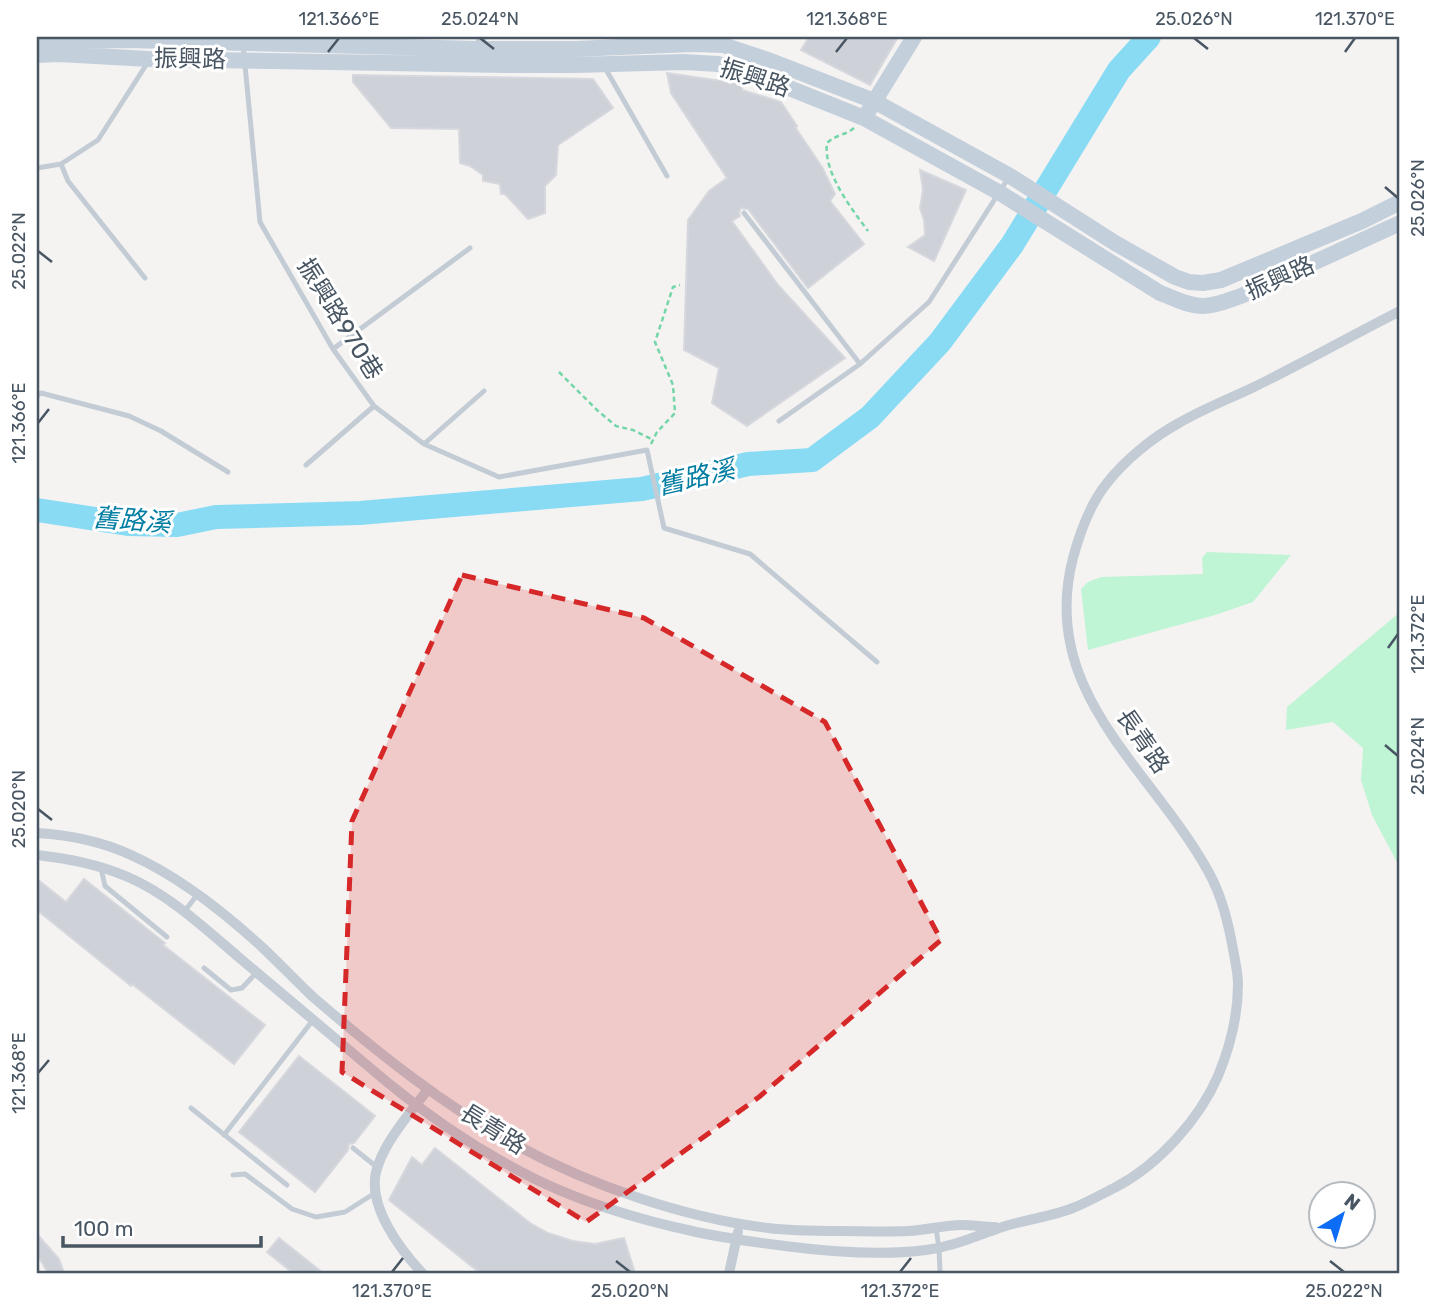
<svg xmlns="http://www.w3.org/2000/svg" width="1437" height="1310" viewBox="0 0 1437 1310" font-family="Rubik,'Noto Sans TC',sans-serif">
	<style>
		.green { fill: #bff4d5 }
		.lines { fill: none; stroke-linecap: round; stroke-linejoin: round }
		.river { stroke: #89dbf4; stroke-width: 24 }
		.building { fill: #ced1d8; stroke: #d6d8de; stroke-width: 2 }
		.path { stroke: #74d5a8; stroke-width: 2.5; stroke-dasharray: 5 3.5; stroke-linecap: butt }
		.lane { stroke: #c3ccd5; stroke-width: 5 }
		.street { stroke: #c3ccd5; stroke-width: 10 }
		.secondary { stroke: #c4cfdc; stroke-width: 16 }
		.marked { fill: #d62828; fill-opacity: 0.2; stroke: #d62828; stroke-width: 5; stroke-dasharray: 14 9; stroke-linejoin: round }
		.ticks { fill: none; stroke: #485562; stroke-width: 2.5 }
		.labels { text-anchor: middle; stroke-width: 6; stroke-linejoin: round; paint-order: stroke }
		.street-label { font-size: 24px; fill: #485562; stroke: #fff }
		.water-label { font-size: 26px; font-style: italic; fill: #037ea3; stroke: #fff }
		.neatline { fill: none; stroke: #485562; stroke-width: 2.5 }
		.ticks-label { font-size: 18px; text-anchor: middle; fill: #485562 }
	</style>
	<rect width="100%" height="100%" fill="#f5f3f2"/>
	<path class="green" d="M1207 552 1291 555 1253 602 1215 615 1088 650 1081 589 1088 582 1101 577 1203 574 1202 558Z
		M1400 612V868L1372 815 1361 780 1363 748 1333 722 1286 730 1287 707Z"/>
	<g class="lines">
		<path class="river" d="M37 510 128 524 177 525 216 517 360 513 642 489 748 464 812 460 870 417 940 342 1012 245 1119 70 1149 37"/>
	</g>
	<path class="building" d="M809 37H898L870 85 801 50Z
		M667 73 743 84 742 90 781 102 797 126 795 127 822 167 835 194 830 201 864 244 808 288 748 209 741 208 739 212 740 216 732 221 778 285 845 358 747 426 712 403 719 368 684 350 688 220 709 191 727 178 671 93Z
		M353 75 593 79 613 108 558 145 556 175 545 186V213L528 219 505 194H501L500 184 483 181V175L470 166 460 163 459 129 391 128 353 82Z
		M920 170 966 190 934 261 908 247 925 235 924 220 920 208 923 190Z
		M37 879 66 902 84 879 165 943 163 945 265 1025 234 1064 132 984 131 986 37 910Z
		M299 1056 375 1116 354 1143 349 1144 348 1150 315 1192 239 1132Z
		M435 1148 530 1223 548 1233 573 1241 595 1244 624 1238 635 1273H480L389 1200 412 1157 422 1165Z
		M37 1234 59 1259 64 1273H48L37 1254Z
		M279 1238 323 1273H293L267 1252Z"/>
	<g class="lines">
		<path class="path" d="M854 128C846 135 835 135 827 143 823 172 851 208 868 231
			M559 372 597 410 616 426 633 430 653 440
			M651 444 657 432 675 413 673 385 655 342 673 287 680 285"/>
		<path class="lane" d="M243 44 260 222 333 349 374 406 424 444 499 477 647 450 664 528 750 554 877 662
			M604 66 667 176
			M61 164 68 181 145 278
			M37 168 61 164 98 140 148 62
			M744 213 860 364
			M333 349 470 248
			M37 396 41 393 129 416 161 431 228 472
			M779 421 860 364 929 302 1009 177
			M424 444 484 391
			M306 465 374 406
			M101 868 105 886 167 937
			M184 912 197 895
			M204 968 231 990 242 988 257 972
			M191 1108 287 1185
			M224 1135 313 1020
			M353 1148 378 1168
			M233 1175 245 1174 292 1209 316 1217 345 1212 375 1193
			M936 1228 939 1248 940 1272 942 1273"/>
		<path class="street" d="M477 55 482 37
			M37 833C69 835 101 841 131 855 178 876 225 913 263 948 280 964 296 981 313 997 377 1052 444 1106 518 1146 592 1186 685 1218 768 1228 791 1231 815 1231 839 1231 862 1231 885 1232 909 1231 927 1230 945 1225 962 1225 973 1225 984 1227 995 1227
			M37 855C70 859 97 864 128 877 170 895 208 931 242 960 291 1001 339 1042 387 1082 432 1119 483 1153 535 1179 582 1202 641 1220 692 1231 722 1238 754 1242 785 1246 831 1252 880 1256 926 1250 951 1247 971 1238 994 1230 1019 1220 1048 1218 1073 1208 1088 1202 1102 1194 1116 1187 1158 1165 1199 1120 1218 1076 1230 1047 1238 1016 1238 984 1238 973 1235 961 1233 949 1228 922 1222 896 1208 871 1151 768 1038 692 1073 558 1080 532 1090 504 1107 483 1125 460 1153 437 1179 423 1203 409 1229 399 1254 387 1303 363 1351 336 1400 311
			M422 1273C400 1249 368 1207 376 1172 384 1141 410 1114 428 1089
			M729 1273 738 1232"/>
		<path class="secondary" d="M37 41 127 40 478 49H574L693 44 723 45 768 60 874 101 1010 176 1115 243 1175 277 1189 282 1203 283 1221 280 1362 221 1400 202
			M37 55 59 54 149 59 504 65H575L684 62 718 64 744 70 864 118 1000 193 1160 293C1174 298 1188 306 1203 306 1216 306 1229 300 1241 296L1400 223
			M869 110 914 37"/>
	</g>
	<path class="marked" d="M462 575 644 618 825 722 941 940 759 1097 586 1222 342 1072 352 821Z"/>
	<path class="ticks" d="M480 38 494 49M1194 38 1208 49M328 52 339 38M836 52 847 38M1345 52 1355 38M1385 187 1398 198M38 251 52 262M38 423 49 409M1388 648 1398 634M1385 745 1398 756M38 809 52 820M38 1073 49 1060M616 1261 630 1272M1330 1261 1344 1272M392 1272 403 1258M900 1272 911 1258"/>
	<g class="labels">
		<g class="street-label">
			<text transform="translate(190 59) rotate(1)" y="8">振興路</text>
			<text transform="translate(755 78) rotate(18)" y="8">振興路</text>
			<text transform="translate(1280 278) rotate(-24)" y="8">振興路</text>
			<text transform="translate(340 319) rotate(58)" y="8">振興路970巷</text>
			<text transform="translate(1143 741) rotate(55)" y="8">長青路</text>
			<text transform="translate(493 1129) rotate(32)" y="8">長青路</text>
		</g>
		<g class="water-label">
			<text transform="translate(696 477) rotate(-13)" y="9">舊路溪</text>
			<text transform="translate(132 520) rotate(4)" y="9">舊路溪</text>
		</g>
	</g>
	<rect width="1437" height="1310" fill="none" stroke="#ffffff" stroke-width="77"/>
	<g transform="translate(1342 1215) rotate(38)"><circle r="33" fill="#ffffff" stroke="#b6bbc0" stroke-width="2"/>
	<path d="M0-5L12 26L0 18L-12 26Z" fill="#0c6cf5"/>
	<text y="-10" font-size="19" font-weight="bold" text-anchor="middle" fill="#485562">N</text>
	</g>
	<path d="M63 1236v10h198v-10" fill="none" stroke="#485562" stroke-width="3.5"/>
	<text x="74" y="1236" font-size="21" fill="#485562" stroke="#ffffff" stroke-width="5" paint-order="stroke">100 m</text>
	<rect x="38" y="38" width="1360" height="1234" class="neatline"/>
	<g class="ticks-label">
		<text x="339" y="25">121.366°E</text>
		<text x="480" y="25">25.024°N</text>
		<text x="847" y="25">121.368°E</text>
		<text x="1194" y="25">25.026°N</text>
		<text x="1355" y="25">121.370°E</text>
		<text transform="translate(1418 198) rotate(-90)" y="6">25.026°N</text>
		<text transform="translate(19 251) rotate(-90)" y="6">25.022°N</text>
		<text transform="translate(19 423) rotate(-90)" y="6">121.366°E</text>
		<text transform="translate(1418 634) rotate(-90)" y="6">121.372°E</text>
		<text transform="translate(1418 756) rotate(-90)" y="6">25.024°N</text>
		<text transform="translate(19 809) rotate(-90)" y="6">25.020°N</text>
		<text transform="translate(19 1073) rotate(-90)" y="6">121.368°E</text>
		<text x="392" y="1297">121.370°E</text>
		<text x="630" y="1297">25.020°N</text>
		<text x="900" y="1297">121.372°E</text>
		<text x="1344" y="1297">25.022°N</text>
	</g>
</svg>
